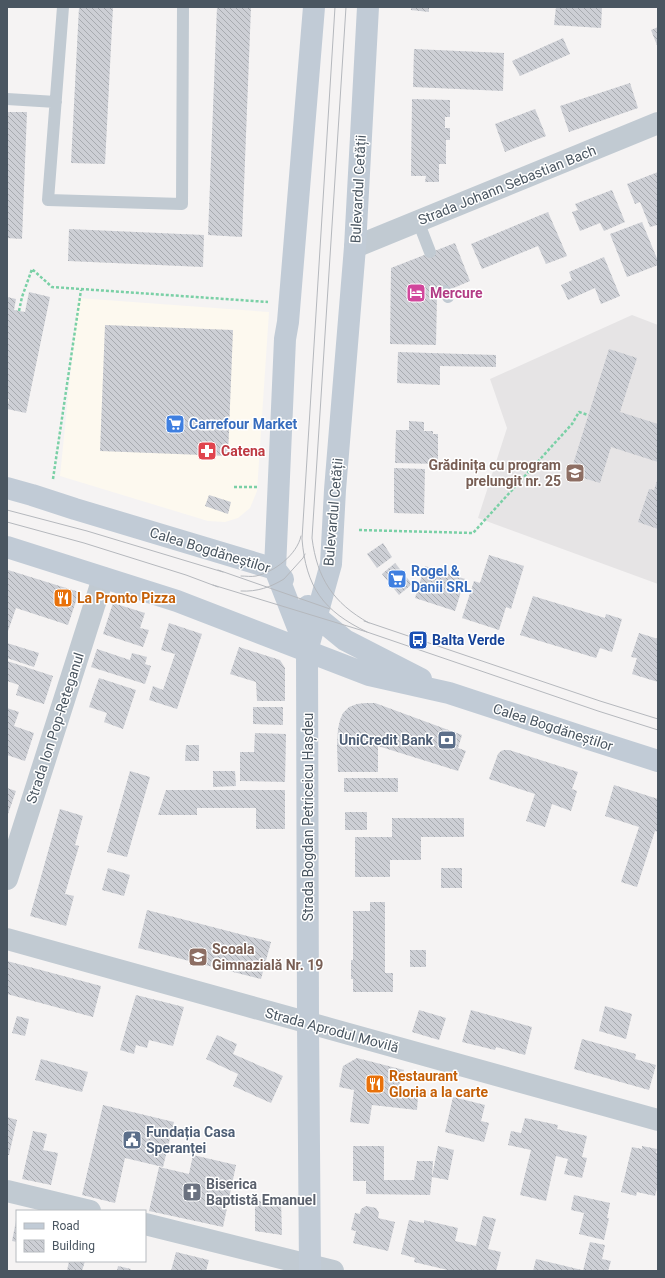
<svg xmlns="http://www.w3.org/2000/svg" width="665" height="1278" viewBox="0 0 665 1278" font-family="Roboto,sans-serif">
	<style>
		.commercial { fill: #fdf9ef }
		.education { fill: #e6e4e5 }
		.building { fill: url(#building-back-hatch) }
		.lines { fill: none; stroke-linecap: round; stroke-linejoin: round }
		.path { stroke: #7ad0a6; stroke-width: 2.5; stroke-dasharray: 3 2; stroke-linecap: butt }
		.lane { stroke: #c1cad2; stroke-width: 12 }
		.street { stroke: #c1cad2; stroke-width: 22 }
		.secondary { stroke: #c1cbd6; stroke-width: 22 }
		.tram { stroke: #b5b8bd; stroke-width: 1 }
		.labels { text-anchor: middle; stroke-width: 3; stroke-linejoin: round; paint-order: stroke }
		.street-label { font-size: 14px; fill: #4a5661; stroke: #fff }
		.hotel-label { font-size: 14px; font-weight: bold; fill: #b23c85; stroke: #fff; text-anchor: start }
		.shop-label { font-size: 14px; font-weight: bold; fill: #366cbe; stroke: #fff; text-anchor: start }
		.health-label { font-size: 14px; font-weight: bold; fill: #be3a42; stroke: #fff; text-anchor: start }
		.education-label { font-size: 14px; font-weight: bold; fill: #785e54; stroke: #fff; text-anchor: end }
		.food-label { font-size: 14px; font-weight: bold; fill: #c56008; stroke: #fff; text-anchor: start }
		.transit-label { font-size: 14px; font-weight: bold; fill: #164399; stroke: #fff; text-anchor: start }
		.service-label { font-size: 14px; font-weight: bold; fill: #4e5e75; stroke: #fff; text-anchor: end }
		.worship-label { font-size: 14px; font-weight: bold; fill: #5b616d; stroke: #fff; text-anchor: start }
	</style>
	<defs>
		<pattern id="building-back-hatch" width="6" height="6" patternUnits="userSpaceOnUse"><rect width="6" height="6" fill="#cdcfd5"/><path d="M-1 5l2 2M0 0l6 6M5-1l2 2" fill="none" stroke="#a8abb0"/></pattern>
	</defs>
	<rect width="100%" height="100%" fill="#f5f3f3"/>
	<path class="commercial" d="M78 298 269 312 257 491 250 508 238 518 225 522 208 521 60 476Z"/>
	<path class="education" d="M632 315 658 325V584L478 518 507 428 490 379Z"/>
	<path class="building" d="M79 7H113L105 164 71 163Z
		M217 7H251L242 237 208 235Z
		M411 7H429V12L411 10Z
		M556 7H602L601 28 554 25Z
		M658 27V48L651 30Z
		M563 38 570 54 520 76 512 61Z
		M414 49 504 53 503 91 413 87Z
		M630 83 638 108 569 132 560 106Z
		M412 99 450 100V117H445V128H450V140H446V164H439V182H425L426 176H411Z
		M535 109 546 136 505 152 495 124Z
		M7 112H27L22 239 7 238Z
		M658 172V229L657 225 650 227 640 202 635 204 627 184Z
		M612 190 625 222 604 231 600 223 580 231 572 212 578 210 575 204Z
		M548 212 567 256 546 264 538 246 482 269 471 244Z
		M642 222 658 261V265L627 277 610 234Z
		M69 229 204 235 203 267 68 261Z
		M455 243 470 281 437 295 436 345 390 344 391 268Z
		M604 257 620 296 601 304 595 288 568 300 561 285 572 280 569 272Z
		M29 292 50 297 26 413 7 409 9 399 7 398V297L16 299 14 310 25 312Z
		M105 325 233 330 228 456 100 451Z
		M609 349 637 358 620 412 658 424V462L611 447 600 483 570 474Z
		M398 352 496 355V367L440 366V385L397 383Z
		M409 421 424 422V431H433V434H438V464L395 463 396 430H409Z
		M394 468 425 469 424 514 394 513Z
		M658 478V529L638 522 649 489 654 490Z
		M209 495 231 502 228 514 205 506Z
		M383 543 392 557 377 568 367 554Z
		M489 555 524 566 511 609 506 607 499 630 462 618 474 581 480 583Z
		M395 563 412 584 399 595 382 574Z
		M425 566 465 579 455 611 415 598Z
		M8 570 79 592 68 625 16 608 7 634Z
		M533 596 605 618 606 614 622 619 612 652 600 648 596 658 520 635Z
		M113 603 145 613 140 628 149 630 143 647 103 634Z
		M169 623 202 634 177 709 149 700 153 686 163 690 175 654 161 650Z
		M639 633 658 639V682L632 674 637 658 631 657Z
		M7 643 39 653 34 667 7 658Z
		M239 647 280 660 285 668V701H257L256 682 230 674Z
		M97 649 130 660 132 653 147 657 145 664 151 666 145 684 91 667Z
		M7 661 53 676 44 704 16 695 19 685 7 681Z
		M99 678 136 690 123 729 104 722 107 713 89 707Z
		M365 703H375L462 735 458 748 466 751 458 771 378 746V772H338L337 746 338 729 340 720 343 713 349 707 357 704Z
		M253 707H283V725L253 724Z
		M7 708 19 712 14 726 34 733 25 761 7 755Z
		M255 733 286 734 285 782 240 781V752H254Z
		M186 745H199V761H185Z
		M504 750H509L578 772 572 789 577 791 571 811 552 804 545 827 526 821 535 794 489 779 498 754 501 751Z
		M130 771 150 777 127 857 107 852Z
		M213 771H235L236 786 213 787Z
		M344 778H398V792H344Z
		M614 785 658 799V832L655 831 637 887 621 882 639 827 605 816Z
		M7 788 16 791 7 817Z
		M166 790H285V829H256V808H197V815H158Z
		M60 809 83 816 75 845 79 846 65 894 74 896 66 926 30 916Z
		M345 812H367V830H345Z
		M392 818H464V837H421V860H390V877H355V837H392Z
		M108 868 130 875 124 896 102 890Z
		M441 868H462V888H441Z
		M370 902H385V973H393V992H353V979H351V960H353V911H370Z
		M147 910 271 942 261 979 138 948Z
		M410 950H426V967H410Z
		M7 961 101 986 93 1017 7 994Z
		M136 995 184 1007 173 1046 149 1040 147 1048 136 1045 134 1054 120 1050Z
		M605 1006 632 1014 626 1039 599 1031Z
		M419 1010 446 1018 439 1040 412 1032Z
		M471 1010 532 1027 525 1055 496 1047 495 1050 462 1042Z
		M17 1016 29 1019 25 1036 12 1033Z
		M217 1035 237 1044 233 1054 283 1076 271 1103 233 1086 238 1074 206 1059Z
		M582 1039 636 1054 635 1059 656 1065 649 1090 574 1069Z
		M357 1058 404 1070 396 1094 418 1096 417 1110 372 1105 369 1124 350 1122 354 1090 339 1087 343 1066Z
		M41 1059 88 1072 82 1092 35 1080Z
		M453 1097 485 1105 481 1121 489 1123 484 1142 445 1132Z
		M103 1105 174 1122 163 1167 125 1158 115 1203 82 1195Z
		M7 1117 17 1120 9 1155H7Z
		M525 1118 558 1125 557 1129 587 1136 582 1157 587 1158 582 1178 564 1174 568 1159 556 1156 546 1201 520 1195 531 1150 508 1145 511 1131 521 1133Z
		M33 1131 47 1134 43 1150 58 1153 51 1185 22 1179Z
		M353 1146H384V1180H414L417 1161H433L432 1177 438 1146 454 1150 448 1180 432 1177 430 1195 366 1194V1181H353Z
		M642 1146 657 1149 656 1153H658V1188H657L655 1196 637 1192 636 1196 621 1192 632 1147 642 1149Z
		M193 1155 236 1165 223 1227 149 1211 159 1167 189 1174Z
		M574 1195 610 1203 607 1218H609L604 1240 579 1234 584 1213 571 1210Z
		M255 1201H281L282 1235 255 1231Z
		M366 1206 376 1208 379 1213 378 1218 395 1222 388 1251 353 1243 356 1231 351 1230 355 1213 360 1214 361 1209Z
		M483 1216 496 1219 488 1249 501 1252 496 1271H452L414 1262 415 1258 401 1254 409 1220 424 1223V1220L458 1228 455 1241 476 1246Z
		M16 1221H17V1242L12 1241Z
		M590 1242 605 1245 602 1259 611 1261 608 1271H583Z
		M176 1252 209 1260 206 1271H171Z
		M536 1259 582 1270V1271H533Z
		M69 1261H85L82 1271H67Z
		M118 1266 131 1269 130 1271H117Z"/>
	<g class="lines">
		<path class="path" d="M19 311 22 297 32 269 52 287 268 302
			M53 479 81 290
			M234 487H258
			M359 530 473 533 572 424 579 412 588 415"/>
		<path class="lane" d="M63 7 48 200 182 204 183 7
			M7 99 56 102
			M418 221 430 252
			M445 291 448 297"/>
		<path class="street" d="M355 247 658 123
			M7 879 103 578
			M7 939C224 1000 441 1059 658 1120
			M7 1191 90 1211
			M145 1224 333 1271"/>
		<path class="secondary" d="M7 488 32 495 75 509 275 569 283 579
			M7 547 177 601 369 675 449 693 589 739 658 761
			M308 606 317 617 345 640 421 679
			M307 651 275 569 285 339 288 322 314 7
			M310 1271 308 1023 307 651 331 564 335 490 355 247 368 7"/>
		<path class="tram" d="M335 7 302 539C306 587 323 611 367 632
			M346 7 312 538C317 578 333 603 369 623
			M7 510 87 531 223 572
			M7 522 84 543 186 575 218 587
			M218 570 330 609
			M241 576C246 576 251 577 256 576 274 572 297 555 301 536
			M213 585 367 632 598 711 658 730
			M241 591C257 592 271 587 284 579L303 558 305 554
			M364 621 600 701 658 719"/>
	</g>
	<defs>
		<symbol id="hotel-square" viewBox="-11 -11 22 22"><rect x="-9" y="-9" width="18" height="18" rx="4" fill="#d1479c" stroke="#fff"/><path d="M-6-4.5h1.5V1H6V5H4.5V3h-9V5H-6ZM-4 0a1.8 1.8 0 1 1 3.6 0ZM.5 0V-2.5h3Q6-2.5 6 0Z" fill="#fff"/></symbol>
		<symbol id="supermarket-square" viewBox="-11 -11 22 22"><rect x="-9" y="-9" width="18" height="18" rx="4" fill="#3f7fe0" stroke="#fff"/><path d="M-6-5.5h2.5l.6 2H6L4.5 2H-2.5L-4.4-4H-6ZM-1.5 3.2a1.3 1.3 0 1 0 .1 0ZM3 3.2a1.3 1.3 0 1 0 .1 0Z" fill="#fff"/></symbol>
		<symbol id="pharmacy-square" viewBox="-11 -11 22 22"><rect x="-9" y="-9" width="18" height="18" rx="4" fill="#e0444e" stroke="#fff"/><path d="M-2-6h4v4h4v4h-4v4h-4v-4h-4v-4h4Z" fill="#fff"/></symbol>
		<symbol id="school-square" viewBox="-11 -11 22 22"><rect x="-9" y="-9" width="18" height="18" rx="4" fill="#8d6e63" stroke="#fff"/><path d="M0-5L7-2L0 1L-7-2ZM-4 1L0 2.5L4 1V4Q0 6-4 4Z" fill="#fff"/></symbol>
		<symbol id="restaurant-square" viewBox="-11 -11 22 22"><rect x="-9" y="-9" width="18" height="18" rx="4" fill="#e8710a" stroke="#fff"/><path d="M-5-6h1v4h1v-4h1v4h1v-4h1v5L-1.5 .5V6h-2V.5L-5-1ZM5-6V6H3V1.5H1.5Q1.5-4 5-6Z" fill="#fff"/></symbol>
		<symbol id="bus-square" viewBox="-11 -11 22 22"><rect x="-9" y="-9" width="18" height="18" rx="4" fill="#1a4fb4" stroke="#fff"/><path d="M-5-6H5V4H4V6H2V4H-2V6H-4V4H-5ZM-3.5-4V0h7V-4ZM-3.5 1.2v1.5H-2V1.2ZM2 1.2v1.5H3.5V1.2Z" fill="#fff"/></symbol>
		<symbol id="bank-square" viewBox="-11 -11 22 22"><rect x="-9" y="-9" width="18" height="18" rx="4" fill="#5c6f8a" stroke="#fff"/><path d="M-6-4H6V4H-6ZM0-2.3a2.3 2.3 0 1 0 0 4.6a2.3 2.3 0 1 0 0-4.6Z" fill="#fff"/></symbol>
		<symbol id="civic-square" viewBox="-11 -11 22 22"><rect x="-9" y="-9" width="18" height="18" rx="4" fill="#5c6f8a" stroke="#fff"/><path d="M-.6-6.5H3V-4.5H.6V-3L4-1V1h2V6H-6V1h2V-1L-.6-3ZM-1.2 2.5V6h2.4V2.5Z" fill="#fff"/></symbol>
		<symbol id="church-square" viewBox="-11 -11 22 22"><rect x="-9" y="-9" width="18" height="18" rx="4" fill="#6b7280" stroke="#fff"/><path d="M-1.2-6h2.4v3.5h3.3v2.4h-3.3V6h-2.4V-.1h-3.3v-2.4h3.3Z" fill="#fff"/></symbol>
	</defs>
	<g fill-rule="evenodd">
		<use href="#hotel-square" x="405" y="282" width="22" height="22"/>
		<use href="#supermarket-square" x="164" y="413" width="22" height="22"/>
		<use href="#pharmacy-square" x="196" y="440" width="22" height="22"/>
		<use href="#school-square" x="564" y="462" width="22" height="22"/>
		<use href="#supermarket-square" x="386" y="568" width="22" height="22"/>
		<use href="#restaurant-square" x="52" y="587" width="22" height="22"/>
		<use href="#bus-square" x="407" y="629" width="22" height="22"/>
		<use href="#bank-square" x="436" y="729" width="22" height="22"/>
		<use href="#school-square" x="187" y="946" width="22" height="22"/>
		<use href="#restaurant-square" x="364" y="1073" width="22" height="22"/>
		<use href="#civic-square" x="121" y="1129" width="22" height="22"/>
		<use href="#church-square" x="181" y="1181" width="22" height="22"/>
	</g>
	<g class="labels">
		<g class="street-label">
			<text transform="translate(507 185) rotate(-22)" y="5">Strada Johann Sebastian Bach</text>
			<text transform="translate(358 189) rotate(-87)" y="5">Bulevardul Cetății</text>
			<text transform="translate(333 512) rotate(-85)" y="5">Bulevardul Cetății</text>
			<text transform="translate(210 550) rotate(17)" y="5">Calea Bogdăneștilor</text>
			<text transform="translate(553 727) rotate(18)" y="5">Calea Bogdăneștilor</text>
			<text transform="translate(55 728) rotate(-72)" y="5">Strada Ion Pop-Reteganul</text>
			<text transform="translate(308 817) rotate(-90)" y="5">Strada Bogdan Petriceicu Hașdeu</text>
			<text transform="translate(332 1030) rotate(15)" y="5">Strada Aprodul Movilă</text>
		</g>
		<g class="hotel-label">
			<text x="430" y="298">Mercure</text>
		</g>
		<g class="shop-label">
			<text x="189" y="429">Carrefour Market</text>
			<text x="411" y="576">Rogel &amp;<tspan x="411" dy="16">Danii SRL</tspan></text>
		</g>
		<g class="health-label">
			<text x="221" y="456">Catena</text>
		</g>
		<g class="education-label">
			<text x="561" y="470">Grădinița cu program<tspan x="561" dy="16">prelungit nr. 25</tspan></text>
			<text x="212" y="954" text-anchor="start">Scoala<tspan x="212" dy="16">Gimnazială Nr. 19</tspan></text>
		</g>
		<g class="food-label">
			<text x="77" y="603">La Pronto Pizza</text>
			<text x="389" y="1081">Restaurant<tspan x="389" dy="16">Gloria a la carte</tspan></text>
		</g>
		<g class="transit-label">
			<text x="432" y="645">Balta Verde</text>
		</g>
		<g class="service-label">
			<text x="433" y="745">UniCredit Bank</text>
			<text x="146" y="1137" text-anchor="start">Fundația Casa<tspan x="146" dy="16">Speranței</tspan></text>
		</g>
		<g class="worship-label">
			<text x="206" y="1189">Biserica<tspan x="206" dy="16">Baptistă Emanuel</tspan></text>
		</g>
	</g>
	<rect width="665" height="1278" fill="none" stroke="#4a5661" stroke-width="16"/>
	<rect x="16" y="1210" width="130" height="52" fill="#ffffff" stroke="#b7bbc0"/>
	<rect x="24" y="1223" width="20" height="6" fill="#c1cbd6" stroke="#b7bbc0"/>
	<text x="52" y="1230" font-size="12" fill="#4a5661">Road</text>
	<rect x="24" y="1240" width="20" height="12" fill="url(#building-back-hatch)" stroke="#b7bbc0"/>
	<text x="52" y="1250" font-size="12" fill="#4a5661">Building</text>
</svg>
